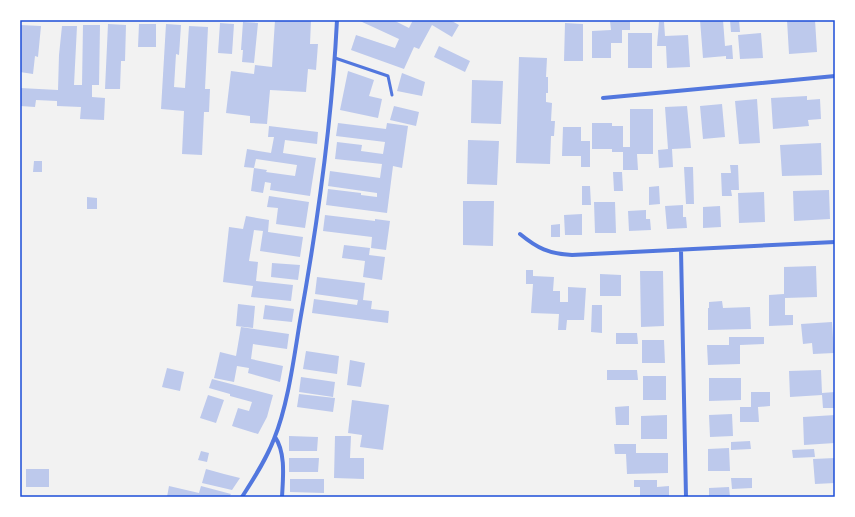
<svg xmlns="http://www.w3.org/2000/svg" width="855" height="517" viewBox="0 0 855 517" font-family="Mulish,sans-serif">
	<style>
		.building { fill: #bdc9ec }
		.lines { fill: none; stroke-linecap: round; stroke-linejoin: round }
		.service { stroke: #5277de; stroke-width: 3 }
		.minor { stroke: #5277de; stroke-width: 4 }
		.neatline { fill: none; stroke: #1d4ed8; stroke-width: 1.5 }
	</style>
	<rect width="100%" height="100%" fill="#f2f2f2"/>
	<path class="building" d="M275 20H311L310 44H318L316 70 308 69 306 92 270 90 267 124 250 123V116L226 113 231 71 254 74 255 65 272 67Z
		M360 20H393L409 28 413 20H450L459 25 452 37 432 25 419 49 414 47 404 69 351 50 356 35 395 48 399 39 360 21Z
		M621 20H630V30H622V43H611V58H592V31L611 30 610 21Z
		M700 20H723L725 46 732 45 733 59H726V56L703 58Z
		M730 20H739L740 32H731Z
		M787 20H815L817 52 789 54Z
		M243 22 258 23 254 63 242 62 243 50H241Z
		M659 22H664L665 36 688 35 690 67 667 68 666 46H657Z
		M220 23 234 24 232 54 218 53Z
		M565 23 583 24V61H564Z
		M108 24 126 25 125 61H121L120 89H105Z
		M139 24H156V47H138Z
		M166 24 181 25 179 55 176 54 174 87 185 88 189 26 208 27 205 89H210L209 112H204L202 155 182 154 184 111 161 109Z
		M20 25 41 26 38 57 35 56 33 74 20 72Z
		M83 25H100L99 85H92V97L105 98 104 120 80 119 81 107 57 106V101L36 100 35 107 20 106V88L58 90 59 55 62 26H77L74 85H82Z
		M628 33H652V68H628Z
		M761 33 763 58 740 59 738 35Z
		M439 46 470 61 465 72 434 57Z
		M519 57 547 58 546 77H548V93H546V102L552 103 551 121H555L554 136H551L550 164 516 163Z
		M348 71 374 80 369 96 382 99 378 118 340 110Z
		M402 73 425 82 422 96 397 91Z
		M472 80 503 81 501 124 471 123Z
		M807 96V100L820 99 821 119 808 120 809 126 773 129 771 98Z
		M757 99 760 143 739 144 735 101Z
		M722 104 725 137 703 139 700 106Z
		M394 106 419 112 416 126 390 120Z
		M687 106 691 148 672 149 673 167 659 168 658 150 668 149 665 107Z
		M630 109H653V154H637L638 170H623V152H612V149H592V123H612V126H623V147H630Z
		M338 123 386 129 387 123 408 126 402 168 393 166 387 213 326 205 328 189 361 193V195L377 197V193L328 186 330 171 380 178 382 164 335 159 337 142 362 145 361 151 383 154 385 142 336 136Z
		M269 126 318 132 317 144 285 140 283 153 316 158 310 196 270 190 271 183 265 182 263 193 251 191 254 168 267 170 266 172 295 176 297 165 256 159 254 168 244 167 247 149 271 153 274 137H268Z
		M563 127H581V141H590V167H581V156H562Z
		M468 140 499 141 497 185 467 184Z
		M821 143 822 175 782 176 780 145Z
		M34 161H42V172H33Z
		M730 165H738L739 190H731L732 196H722L721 173H731Z
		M684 167H693L694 204H686Z
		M613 172H622L623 191H614Z
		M582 186H590L591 205H582Z
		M659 186 660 204 649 205V187Z
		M829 190 830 219 794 221 793 191Z
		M764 192 765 222 739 223 738 193Z
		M269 196 309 202 305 228 276 224 278 208 267 207Z
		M87 197 97 198V209H87Z
		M463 201H494L493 246 463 245Z
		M594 202H615L616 233H595Z
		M683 205V217H686L687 228 667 229 665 206Z
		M720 206 721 227 703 228V207Z
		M646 210V219H650L651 230 629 231 628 211Z
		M582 214V235H565L564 215Z
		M325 215 375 221V219L390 221 386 250 371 248 372 237 323 231Z
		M246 216 269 220 268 232 303 237 300 257 260 251 263 231 254 230 249 261 258 262 256 281 293 285 291 301 251 297 253 286 223 282 229 227 243 229Z
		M560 224V237H551V225Z
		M344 245 370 248 369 255 385 257 382 280 363 277 365 261 342 258Z
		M272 263 300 265 298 280 271 277Z
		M816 266 817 297 785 298V315H793V325L769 326V295L784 294V267Z
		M526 270H533V276L554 277 553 291H560V302H568V287L586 288 584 320H567L566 330H558L559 314 531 313 533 284H526Z
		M640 271H663L664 326 641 327Z
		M600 274 621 275V296H600Z
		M317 277 365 283 363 300 372 301 371 309 389 311 388 323 312 313 314 299 357 305 358 300 315 294Z
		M722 301 723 308 750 307 751 329 708 330V308H709V302Z
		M238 304 255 306 253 328 236 326Z
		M265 305 294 309 292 322 263 319Z
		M592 305H602V333L591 332Z
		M832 322 834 353 813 354 812 343 803 344 801 324Z
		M241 327 289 334 287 349 253 344 251 359 283 366 280 382 248 373 249 368 237 366 234 382 214 378 220 352 236 356Z
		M616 333H637L638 344H616Z
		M729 337H764V344L740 345V364L708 365 707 345H729Z
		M642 340H664L665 363H642Z
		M306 351 339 356 337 374 303 369Z
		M350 360 365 363 361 387 347 385Z
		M167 368 184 372 180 391 162 387Z
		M607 370H637L638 380H607Z
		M821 370 822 393 835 392V408H823L822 395 790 397 789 371Z
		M643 376H666V400H643Z
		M301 377 335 382 333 397 299 392Z
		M709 378H741V400L709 401Z
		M212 379 273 395 267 417 258 434 232 426 238 408 249 411 252 402 230 396V394L209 388Z
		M751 392H770V406L758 407 759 422H740V407H751Z
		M299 394 335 398 333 412 297 407Z
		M208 395 224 400 216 423 200 418Z
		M352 400 389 405 383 450 360 447 362 435 348 433Z
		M629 406V425H616L615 407Z
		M732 414 733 436 710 437 709 415Z
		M667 415V439H641V416Z
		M835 415V443L804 445 803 417Z
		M289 436 318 437 317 451H289Z
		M335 436H351L350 458H364V479L334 478Z
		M750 441 751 449 731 450V442Z
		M614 444H636V453H668V473L627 474 626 454H615Z
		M729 448 730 471H708V449Z
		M814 449 815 457 793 458 792 450Z
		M201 451 209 453 207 462 198 460Z
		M289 458H319L318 472H289Z
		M835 458V483L815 484 813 459Z
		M26 469H49V487H26Z
		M206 469 224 474 240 478 232 490 202 483Z
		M731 478H752V488L732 489Z
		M290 479H324V493L290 492Z
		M634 480H657V487L669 486V497H640V487H634Z
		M169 486 199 493 201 486 231 494 229 497H167Z
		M729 487 730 497H709V488Z"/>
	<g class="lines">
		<path class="service" d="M335 58 388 76 392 95"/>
		<path class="minor" d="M603 98 835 76
			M520 234C537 248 549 254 572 255L835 242
			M681 250 686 497
			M275 437C286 453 283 478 282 497
			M242 497C254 478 266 460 274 439 288 405 294 357 300 321 318 221 332 121 337 20"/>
	</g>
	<rect width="855" height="517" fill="none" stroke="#ffffff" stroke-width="42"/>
	<rect x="21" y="21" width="813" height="475" class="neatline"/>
</svg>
